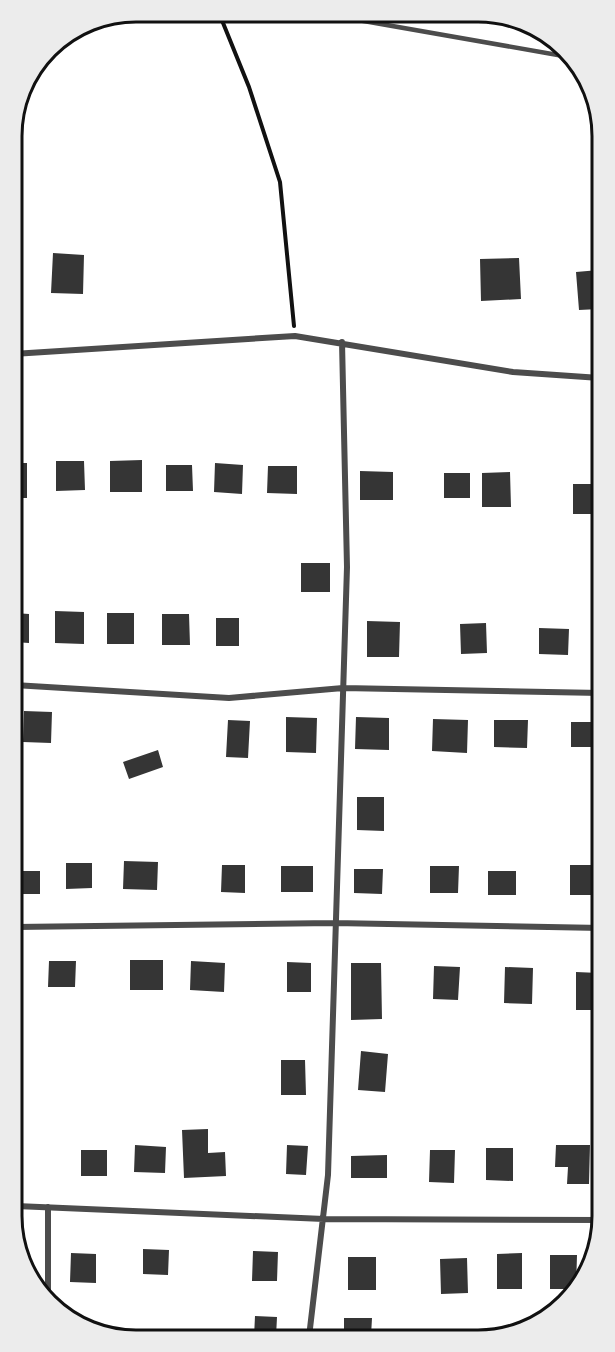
<svg xmlns="http://www.w3.org/2000/svg" width="615" height="1352" viewBox="0 0 615 1352" font-family="Raleway,sans-serif">
	<style>
		.building { fill: #353535 }
		.lines { fill: none; stroke-linecap: round; stroke-linejoin: round }
		.path { stroke: #111; stroke-width: 4 }
		.service { stroke: #4c4c4c; stroke-width: 4.5 }
		.minor { stroke: #4c4c4c; stroke-width: 6 }
		.rim { fill: none; stroke: #111; stroke-width: 3 }
	</style>
	<rect width="100%" height="100%" fill="#fff"/>
	<path class="building" d="M53 253 84 255 83 294 51 293Z
		M519 258 521 299 481 301 480 259Z
		M599 270V309L579 310 576 272Z
		M142 460V492H110V461Z
		M56 461H84L85 490 56 491Z
		M14 463H27V498H14Z
		M215 463 243 465 242 494 214 492Z
		M166 465H192L193 491H166Z
		M268 466H297V494L267 493Z
		M360 471 393 472V500H360Z
		M510 472 511 507H482V473Z
		M444 473H470V498H444Z
		M573 484H597V514H573Z
		M301 563H330V592H301Z
		M55 611 84 612V644L55 643Z
		M14 613 29 614V643L14 642Z
		M107 613H134V644H107Z
		M162 614H189L190 645H162Z
		M216 618H239V646H216Z
		M367 621 400 622 399 657H367Z
		M486 623 487 653 461 654 460 624Z
		M539 628 569 629 568 655 539 654Z
		M24 711 52 712 51 743 23 742Z
		M286 717 317 718 316 753 286 752Z
		M356 717 389 718V750L355 749Z
		M433 719 468 720 467 753 432 751Z
		M228 720 250 721 248 758 226 757Z
		M494 720H528L527 748 494 747Z
		M571 722H601V747H571Z
		M158 750 163 767 129 779 123 762Z
		M357 797H384V831L357 830Z
		M124 861 158 862 157 890 123 889Z
		M66 863H92V888L66 889Z
		M222 865H245V893L221 892Z
		M570 865H596V895H570Z
		M281 866H313V892H281Z
		M430 866H459L458 893H430Z
		M354 869H383L382 894 354 893Z
		M15 871H40V894H15Z
		M488 871H516V895H488Z
		M130 960H163V990H130Z
		M49 961H76L75 987H48Z
		M191 961 225 963 224 992 190 990Z
		M287 962 311 963V992H287Z
		M351 963H381L382 1019 351 1020Z
		M434 966 460 967 458 1000 433 999Z
		M505 967 533 968 532 1004 504 1003Z
		M576 972 599 973 598 1010H576Z
		M361 1051 388 1054 385 1092 358 1090Z
		M281 1060H305L306 1095H281Z
		M16 1129 23 1130 21 1174H16Z
		M208 1129V1153L225 1152 226 1176 184 1178 182 1130Z
		M135 1145 166 1147 165 1173 134 1172Z
		M287 1145 308 1146 306 1175 286 1174Z
		M556 1145H590L589 1184H567L568 1167H555Z
		M486 1148H513V1181L486 1180Z
		M81 1150H107V1176H81Z
		M430 1150H455L454 1183 429 1182Z
		M387 1155V1178H351V1156Z
		M143 1249 169 1250 168 1275 143 1274Z
		M253 1251 278 1252 277 1281H252Z
		M71 1253 96 1254V1283L70 1282Z
		M522 1253V1289H497V1254Z
		M550 1255H577L576 1289H550Z
		M348 1257H376V1290H348Z
		M467 1258 468 1293 441 1294 440 1259Z
		M255 1316 277 1317 276 1337H254Z
		M344 1318H372L371 1336 344 1337Z"/>
	<g class="lines">
		<path class="path" d="M219 13 249 87 280 182 294 326"/>
		<path class="service" d="M318 13 569 57"/>
		<path class="minor" d="M13 354 295 336 513 372 600 378
			M14 685 229 698 343 688 601 693
			M15 927 334 923 602 928
			M16 1206 324 1219 603 1220
			M48 1207V1299
			M309 1337 328 1175 347 567 342 342"/>
	</g>
	<path d="M0 0H615V1352H0ZM136 22H478A114 114 0 0 1 592 136V1216A114 114 0 0 1 478 1330H136A114 114 0 0 1 22 1216V136A114 114 0 0 1 136 22Z" fill="#ececec" fill-rule="evenodd"/>
	<path class="rim" d="M136 22H478A114 114 0 0 1 592 136V1216A114 114 0 0 1 478 1330H136A114 114 0 0 1 22 1216V136A114 114 0 0 1 136 22Z"/>
</svg>
